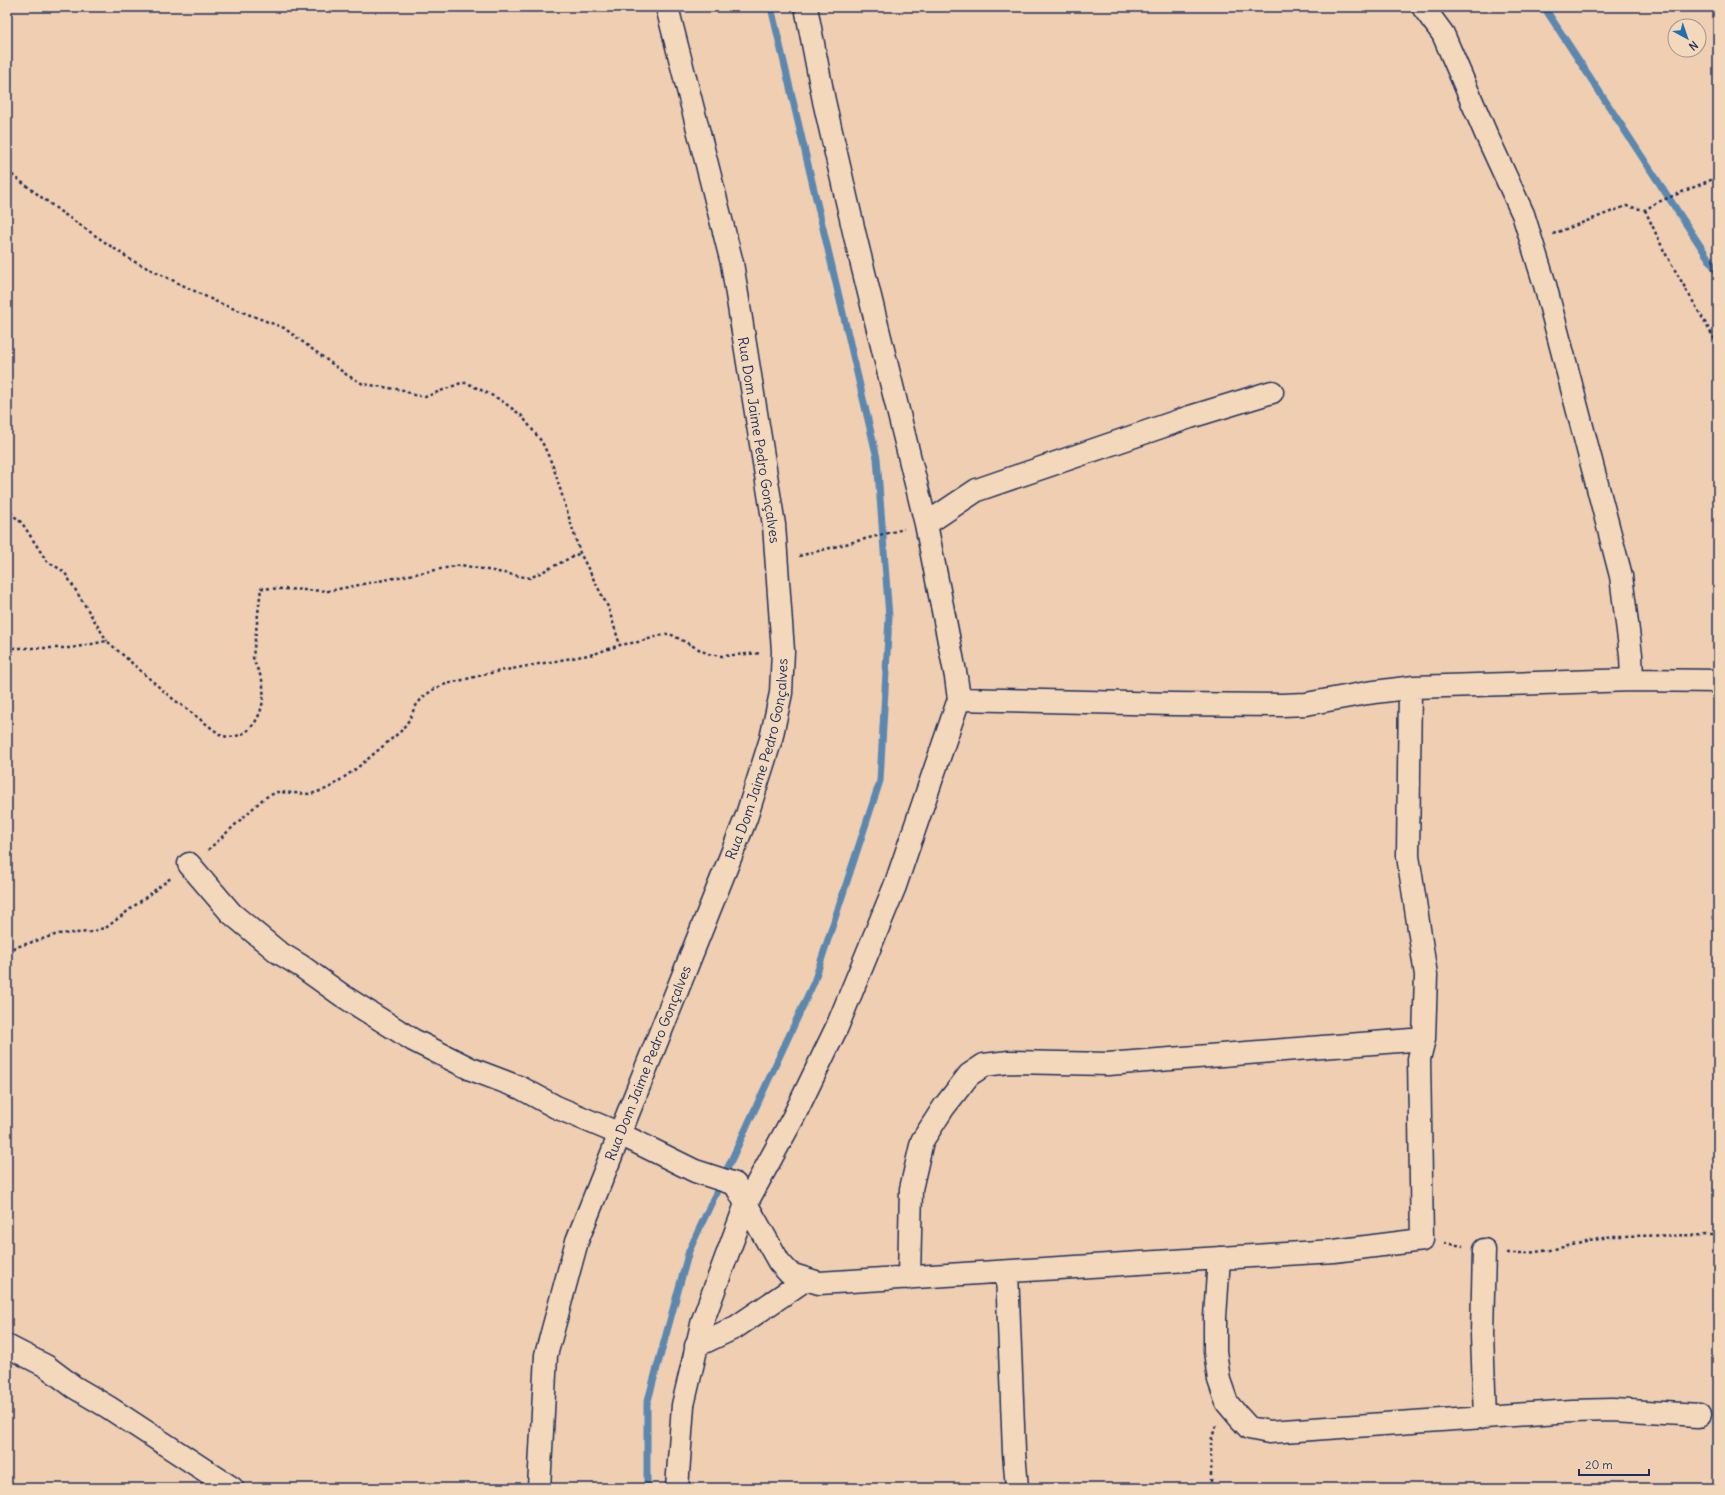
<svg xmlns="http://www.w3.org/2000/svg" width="1725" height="1495" viewBox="0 0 1725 1495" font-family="Delius,sans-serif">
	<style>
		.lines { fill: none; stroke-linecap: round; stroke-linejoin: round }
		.stream { stroke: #5c88b0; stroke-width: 7 }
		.minor-casing { stroke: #1b2f5e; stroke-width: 25 }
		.secondary-casing { stroke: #1b2f5e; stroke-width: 25 }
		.path { stroke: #1b2f5e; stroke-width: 2.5; stroke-dasharray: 3 3; stroke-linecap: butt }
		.minor { stroke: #f4d8bb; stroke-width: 22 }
		.secondary { stroke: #f4d8bb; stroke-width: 22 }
		.labels { text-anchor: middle; stroke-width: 3; stroke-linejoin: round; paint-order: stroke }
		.street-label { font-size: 14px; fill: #1b2f5e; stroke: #f4d8bb }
	</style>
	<rect width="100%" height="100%" fill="#f0ceb1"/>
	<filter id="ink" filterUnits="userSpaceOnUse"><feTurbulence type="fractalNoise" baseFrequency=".025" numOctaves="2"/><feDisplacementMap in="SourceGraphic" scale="8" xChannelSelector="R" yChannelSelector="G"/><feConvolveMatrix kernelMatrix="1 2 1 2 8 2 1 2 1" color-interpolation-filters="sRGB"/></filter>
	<g filter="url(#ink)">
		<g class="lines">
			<path class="stream" d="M1544 7 1718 273
				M647 1488V1404L689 1251 814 982 880 781 889 617 877 458 771 7"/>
			<defs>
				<path id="minor" d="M1423 7 1443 34 1486 134 1523 214 1545 285 1621 576 1631 655 1632 680
					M926 524 977 490 1190 417 1272 392
					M959 699 1173 704 1282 705 1306 704 1367 693 1414 687 1632 680 1718 681
					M189 864 231 913 278 952 301 966 343 996 413 1040 471 1069 521 1088 556 1107 620 1134 695 1171 735 1184 779 1262 790 1274 819 1283 1334 1251 1422 1240 1419 1059 1424 1039 1426 975 1408 856 1410 688
					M1484 1250 1482 1334 1485 1418
					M1219 1258 1215 1317V1351L1219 1380 1227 1403 1238 1416 1249 1428 1269 1432 1572 1411 1612 1410 1700 1415
					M1007 1272 1014 1452 1017 1488
					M909 1278 911 1189 922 1141 944 1107 969 1075 984 1065 1009 1062 1108 1064 1424 1039
					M7 1346 46 1366 74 1387 108 1407 232 1488
					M696 1346 736 1327 805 1280
					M677 1488 683 1405 703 1320 746 1204 793 1118 837 1027 895 886 959 699 956 677 926 524 855 236 824 101 806 7"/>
				<g id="secondary">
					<path id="s1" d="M539 1488 546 1355 577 1241 746 818 771 739 781 693 783 651 774 525 732 263 667 7"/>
				</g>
			</defs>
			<use href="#minor" class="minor-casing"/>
			<use href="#secondary" class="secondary-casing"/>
			<path class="path" d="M7 171 61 212 131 260 219 303 284 328 347 375 363 384 403 390 414 395 425 397 461 383H467L499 399 521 415 542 442 553 466 580 553 608 607 620 645
				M1645 210 1664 251 1718 345
				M1553 234 1626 206 1645 210 1656 203 1718 177
				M1718 405V409
				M7 507 13 515 22 523 46 560C52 566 59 567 65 573L107 641
				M799 556 904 529
				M7 648H71L107 641 168 695 222 736C254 742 268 707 262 680 260 673 255 666 253 657L261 588 328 591 461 565 530 578 580 553
				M1713 659 1718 644
				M208 850 264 798 277 792 311 794 329 788 357 768 401 731 409 720 415 707 423 697 434 689 446 684 495 672 594 654 620 645 638 642 666 634H670L708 654 722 656 761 653
				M7 950 58 934 91 932 107 927 172 877
				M1444 1243 1463 1246
				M1507 1253H1528L1550 1250 1612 1236 1718 1235
				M1211 1488V1441L1216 1425"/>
			<use href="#minor" class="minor"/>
			<use href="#secondary" class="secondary"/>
		</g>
	</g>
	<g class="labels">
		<g class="street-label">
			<text transform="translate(759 440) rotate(81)" y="5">Rua Dom Jaime Pedro Gonçalves</text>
			<text dy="5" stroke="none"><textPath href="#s1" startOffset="767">Rua Dom Jaime Pedro Gonçalves</textPath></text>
			<text dy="5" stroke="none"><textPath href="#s1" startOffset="443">Rua Dom Jaime Pedro Gonçalves</textPath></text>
		</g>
	</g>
	<rect width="1725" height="1495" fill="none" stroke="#f4d8bb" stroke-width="24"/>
	<rect x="12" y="12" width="1701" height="1471" fill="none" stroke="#1b2f5e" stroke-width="1.5" filter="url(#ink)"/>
	<g transform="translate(1687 38) rotate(140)"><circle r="19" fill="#f4d8bb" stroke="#9d9496"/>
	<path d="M0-3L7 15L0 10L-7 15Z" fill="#1f6fb2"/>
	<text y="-6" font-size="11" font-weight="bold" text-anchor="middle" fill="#1b2f5e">N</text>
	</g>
	<path d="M1579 1469v6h70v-6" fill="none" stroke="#1b2f5e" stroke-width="2"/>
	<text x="1585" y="1469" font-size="12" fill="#1b2f5e" stroke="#f4d8bb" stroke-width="3" paint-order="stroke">20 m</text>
</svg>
